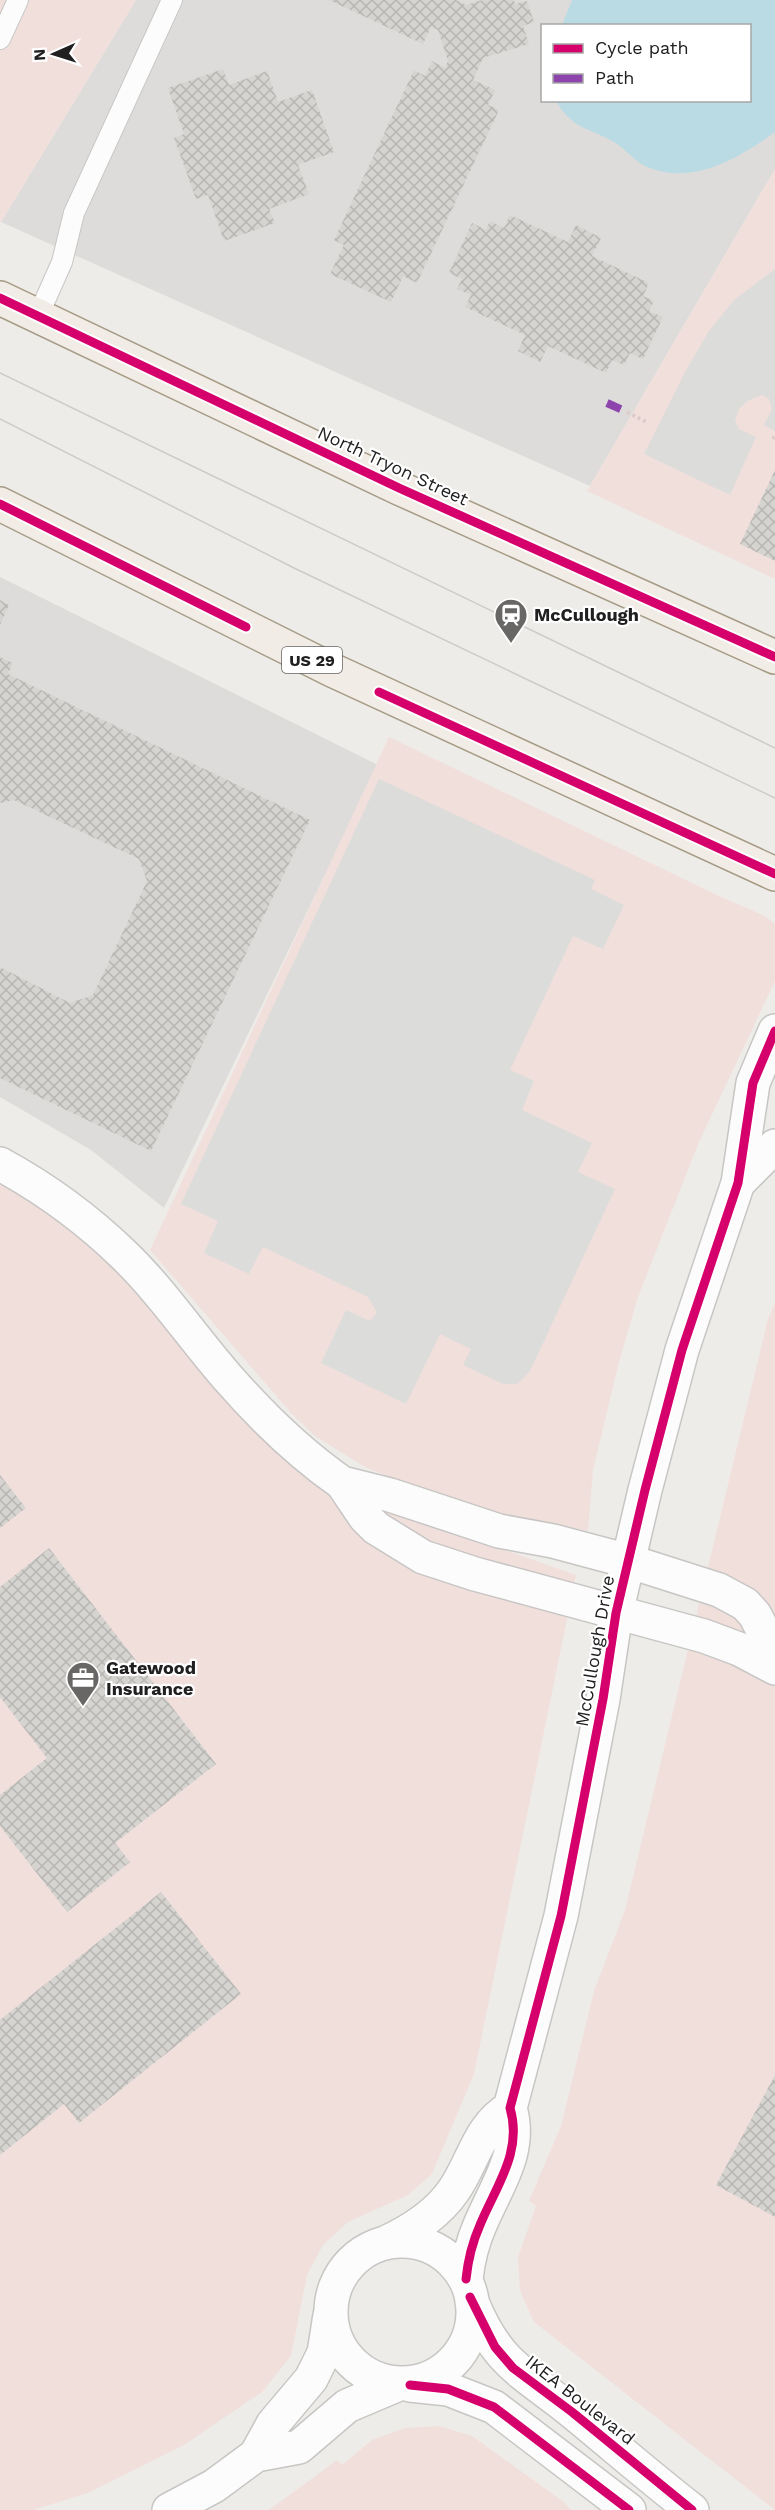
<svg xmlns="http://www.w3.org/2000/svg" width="775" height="2510" viewBox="0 0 775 2510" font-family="'Work Sans',sans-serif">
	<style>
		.residential { fill: #dddcda; fill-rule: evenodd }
		.commercial { fill: #f1dfdc }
		.religious { fill: #dcdcda }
		.water { fill: #badbe4 }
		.building { fill: url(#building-cross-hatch) }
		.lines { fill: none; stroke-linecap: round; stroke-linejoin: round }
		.service-casing { stroke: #c7c6c4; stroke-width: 22 }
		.minor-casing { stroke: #c7c6c4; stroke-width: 36 }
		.tertiary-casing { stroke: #c7c6c4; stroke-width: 36 }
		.primary-casing { stroke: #a59a84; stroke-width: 36 }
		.path { stroke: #dccdca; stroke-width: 4; stroke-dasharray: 3 3; stroke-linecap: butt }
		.service { stroke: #fcfcfc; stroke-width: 20 }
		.minor { stroke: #fcfcfc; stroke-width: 33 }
		.tertiary { stroke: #fcfcfc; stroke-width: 33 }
		.primary { stroke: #f1ece5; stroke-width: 33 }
		.tram { stroke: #cbcbca; stroke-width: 1.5 }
		.quiet { stroke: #8e44ad; stroke-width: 8; stroke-dasharray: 15 8; stroke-linecap: butt }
		.cycleway-casing { stroke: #fff; stroke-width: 13 }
		.cycleway { stroke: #d6006c; stroke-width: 9 }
		.labels { text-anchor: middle; stroke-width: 4.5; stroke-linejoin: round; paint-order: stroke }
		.shield { fill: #fff; stroke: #636363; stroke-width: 1.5 }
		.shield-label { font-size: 16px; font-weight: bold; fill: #202020 }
		.street-label { font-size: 18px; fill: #202020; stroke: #fff }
		.poi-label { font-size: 18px; font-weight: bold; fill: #202020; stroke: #fff; text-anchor: start }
	</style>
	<defs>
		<pattern id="building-cross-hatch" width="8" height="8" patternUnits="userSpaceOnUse" patternTransform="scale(1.5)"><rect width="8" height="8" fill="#d6d4d1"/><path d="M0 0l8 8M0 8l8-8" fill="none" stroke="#b7b6b3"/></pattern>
	</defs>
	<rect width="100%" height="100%" fill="#eeece8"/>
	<path class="residential" d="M136 0H775V169L590 486 1 222ZM542 26H750V100H542Z
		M0 577 378 765 164 1208 91 1150 0 1097Z"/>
	<path class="commercial" d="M0 0H136L1 222H0Z
		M775 169V579L587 491Z
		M389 737 719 896 765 916 775 924V981L699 1142 638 1297 619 1362 593 1470 588 1531 472 1512 365 1467 315 1436 291 1413 150 1250Z
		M0 1163 68 1204 274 1420 414 1518 576 1575 474 2074 432 2174 408 2195 348 2222 323 2245 307 2275 291 2356 262 2392 184 2445 88 2493 33 2510H0Z
		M775 1303V2510L534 2322 520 2291 518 2257 536 2206 529 2201 561 2126 594 1991 625 1910 768 1319Z
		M439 2426 472 2436 564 2502 571 2510H269L337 2460 342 2465 372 2440 405 2428Z"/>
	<path class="religious" d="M775 269V431L764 425 772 409 769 399 762 395 749 400 739 409 735 421 739 429 756 437 730 495 644 454 685 372 709 331 734 300Z
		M379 779 595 880 591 889 624 905 603 949 573 936 510 1070 534 1081 522 1110 592 1143 578 1172 615 1189 530 1371 517 1384H503L463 1365 471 1349 440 1334 406 1404 321 1363 346 1310 370 1321 377 1312 368 1297 263 1247 249 1274 204 1253 218 1221 181 1204Z"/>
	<path class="water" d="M572 0H775V132C739 158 693 186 647 167 634 161 626 149 614 142 588 127 573 130 556 101L750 100V26L562 25Z"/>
	<path class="building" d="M329 0H456L466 5 482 0H514L515 4 527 1 534 22 523 26 529 44 483 58 473 80 495 90 488 105 499 110 417 283 403 276 391 302 330 274 344 245 334 240 414 70 425 76 432 61 445 68 448 61 438 30 431 27 423 44Z
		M223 69 229 85 267 71 278 102 312 90 334 152 298 165 309 194 269 209 275 223 224 241 208 195 196 199 174 138 184 134 168 88Z
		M510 215 568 242 576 225 601 238 592 256 649 283 643 296 654 301 649 311 663 317 643 359 630 353 624 365 612 360 606 373 548 346 540 362 518 351 525 335 465 307 471 295 457 289 462 279 449 273 472 223 486 230 490 221 504 228Z
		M775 470V561L740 544Z
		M0 600 9 605 0 625Z
		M0 657 13 663 8 674 310 820 151 1151 0 1078V967L70 1003 93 995 147 881 139 859 14 800 0 803Z
		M0 1475 26 1508 0 1528Z
		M49 1548 216 1764 115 1843 130 1862 67 1912 0 1826V1795L47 1758 0 1697V1587Z
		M161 1892 241 1994 79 2123 64 2104 0 2155V2020Z
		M775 2075V2217L716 2185Z"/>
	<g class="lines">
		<defs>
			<path id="service" d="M0 39 18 0
				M38 316 62 262 74 213 172 0"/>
			<path id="minor" d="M0 1164C46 1189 87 1219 125 1256 163 1293 193 1338 228 1378 262 1417 299 1453 342 1483
				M775 1654 755 1615 745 1604 719 1590 628 1561 553 1541 499 1531 390 1495 342 1483 365 1517 376 1528 423 1557 475 1574 704 1636 739 1649 775 1668"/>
			<path id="tertiary" d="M738 1183 775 1146
				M331 2312a71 71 0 1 1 142 0a71 71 0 1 1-142 0Z
				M385 2243C411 2231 437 2215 454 2190 474 2161 478 2127 510 2108
				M466 2279C468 2260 472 2243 480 2225 496 2186 523 2152 510 2108L561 1916 603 1699 616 1613 645 1490 682 1350 738 1183 753 1083 775 1031
				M472 2302C498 2366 525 2373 575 2414 614 2446 652 2479 692 2510
				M410 2385 448 2389 494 2407 629 2510
				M256 2455 299 2447 347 2406 399 2384
				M169 2510 214 2486 256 2455 273 2424 311 2379 324 2353 330 2315"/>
			<path id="primary" d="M0 298 399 488 775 657
				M0 504 332 670 775 874"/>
		</defs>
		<use href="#service" class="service-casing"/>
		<use href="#minor" class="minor-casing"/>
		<use href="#tertiary" class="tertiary-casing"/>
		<use href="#primary" class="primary-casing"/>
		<path class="path" d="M627 412 648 423
			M773 439 775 435"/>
		<use href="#service" class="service"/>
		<use href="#minor" class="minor"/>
		<use href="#tertiary" class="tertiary"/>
		<use href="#primary" class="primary"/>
		<path class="tram" d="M0 373 775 748
			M0 419 294 568 775 798"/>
		<path class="quiet" d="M607 403 627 412"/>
		<defs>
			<path id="cycleway" d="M0 298 399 488 775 657
				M0 504 246 627
				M379 692 775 874
				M466 2279C468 2260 472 2243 480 2225 496 2186 523 2152 510 2108L561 1916 603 1699 616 1613 645 1490 682 1350 738 1183 753 1083 775 1031
				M470 2297 495 2347 513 2368 572 2412 692 2510
				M410 2385 448 2389 494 2407 629 2510"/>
		</defs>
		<use href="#cycleway" class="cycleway-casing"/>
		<use href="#cycleway" class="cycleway"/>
	</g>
	<defs>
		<symbol id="station-pin" viewBox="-11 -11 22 30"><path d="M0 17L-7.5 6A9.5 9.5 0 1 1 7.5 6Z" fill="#686766" stroke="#fff"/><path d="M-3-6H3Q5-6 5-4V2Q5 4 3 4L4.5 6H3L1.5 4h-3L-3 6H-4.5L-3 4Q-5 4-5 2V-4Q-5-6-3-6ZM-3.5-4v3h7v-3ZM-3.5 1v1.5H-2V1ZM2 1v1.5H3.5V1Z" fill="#fff"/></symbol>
		<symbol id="office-pin" viewBox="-11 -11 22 30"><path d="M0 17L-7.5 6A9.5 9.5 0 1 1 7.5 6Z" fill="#686766" stroke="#fff"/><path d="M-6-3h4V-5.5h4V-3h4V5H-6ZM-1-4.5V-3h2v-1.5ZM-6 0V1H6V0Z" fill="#fff"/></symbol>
	</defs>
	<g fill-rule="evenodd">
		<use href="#station-pin" x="492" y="596" width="38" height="52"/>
		<use href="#office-pin" x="64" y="1659" width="38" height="52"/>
	</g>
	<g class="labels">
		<rect class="shield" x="282" y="647" width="60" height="26" rx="4.5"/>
		<g class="shield-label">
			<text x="312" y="666">US 29</text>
		</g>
		<g class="street-label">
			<text transform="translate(393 466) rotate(25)" y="6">North Tryon Street</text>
			<text transform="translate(595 1651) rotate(-80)" y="6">McCullough Drive</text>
			<text transform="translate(580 2400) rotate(38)" y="6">IKEA Boulevard</text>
		</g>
		<g class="poi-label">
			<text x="534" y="621">McCullough</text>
			<text x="106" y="1674">Gatewood<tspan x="106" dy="21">Insurance</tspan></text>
		</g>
	</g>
	<rect x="541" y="24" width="210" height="78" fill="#ffffff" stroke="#a6a6a6" stroke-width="1.5"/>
	<rect x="553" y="44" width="30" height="9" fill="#d6006c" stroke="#a6a6a6" stroke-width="1.5"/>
	<text x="595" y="54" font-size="18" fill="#202020">Cycle path</text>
	<rect x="553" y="74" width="30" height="9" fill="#8e44ad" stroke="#a6a6a6" stroke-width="1.5"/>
	<text x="595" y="84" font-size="18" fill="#202020">Path</text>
	<g transform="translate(54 54) rotate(267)" stroke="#ffffff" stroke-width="4.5" paint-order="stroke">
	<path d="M0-4.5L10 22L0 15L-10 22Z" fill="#202020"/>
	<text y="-9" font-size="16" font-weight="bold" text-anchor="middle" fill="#202020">N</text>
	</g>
</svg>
